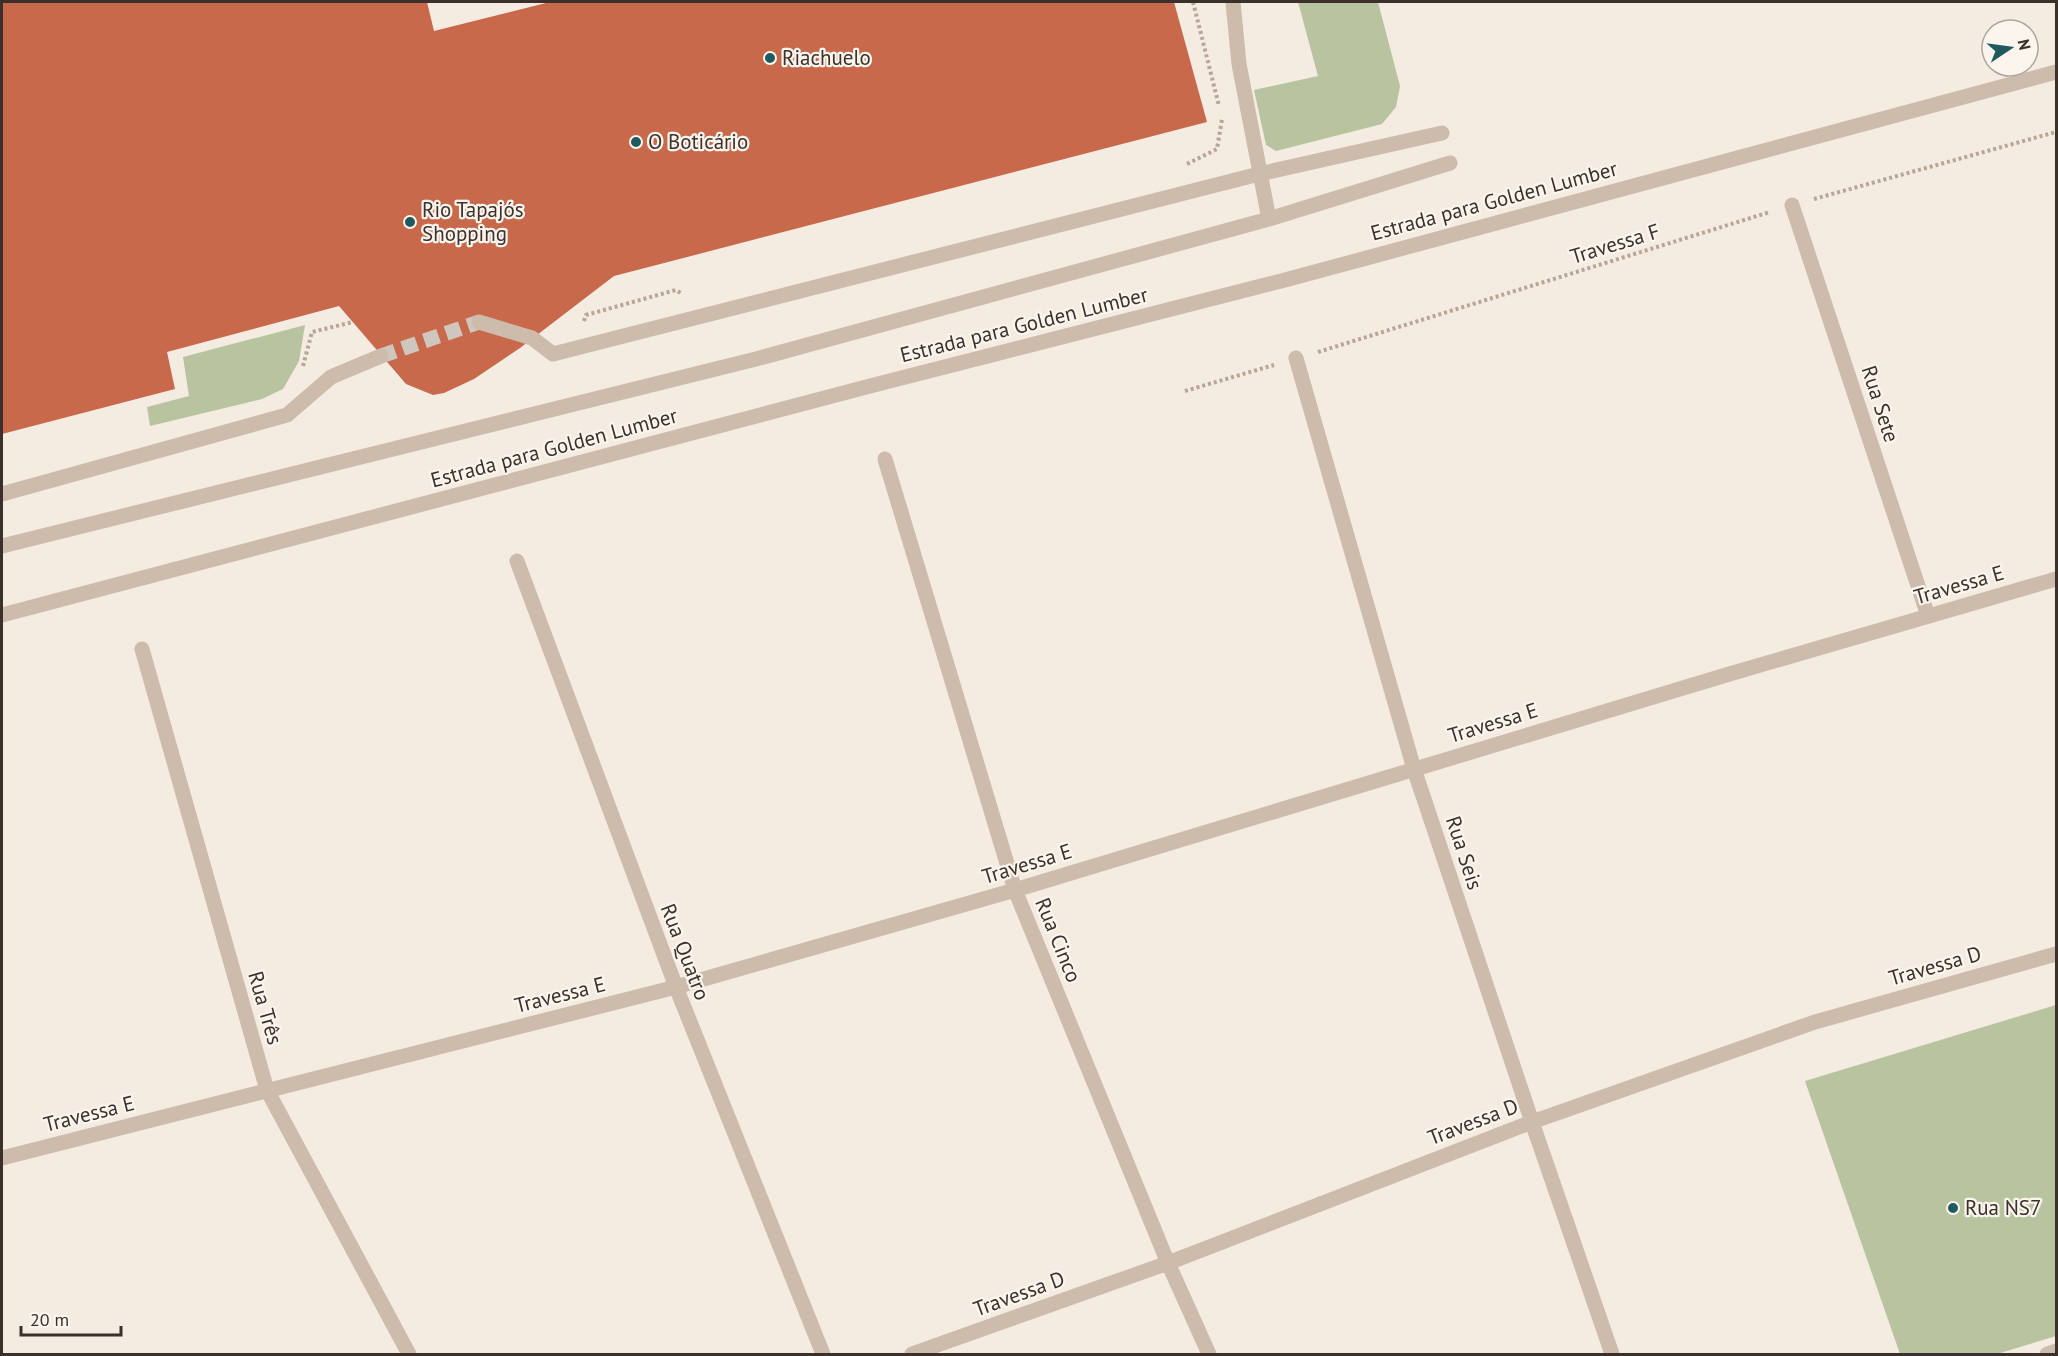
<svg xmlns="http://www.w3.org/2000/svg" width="2058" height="1356" viewBox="0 0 2058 1356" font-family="'PT Sans',sans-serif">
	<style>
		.green { fill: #b8c4a0 }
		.building { fill: #c8694b }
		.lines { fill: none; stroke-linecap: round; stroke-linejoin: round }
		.minor-tunnel { stroke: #cfc6bd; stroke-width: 15; stroke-dasharray: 15 8; stroke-linecap: butt }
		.path { stroke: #b9a596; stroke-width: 4; stroke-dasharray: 3 3; stroke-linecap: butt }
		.minor { stroke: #cdbbac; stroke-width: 15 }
		.poi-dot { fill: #1f5a5e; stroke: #fbf5ee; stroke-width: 2 }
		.labels { text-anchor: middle; stroke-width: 4.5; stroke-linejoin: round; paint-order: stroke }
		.poi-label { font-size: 21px; fill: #3b302b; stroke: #fbf5ee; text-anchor: start }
		.street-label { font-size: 21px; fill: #3b302b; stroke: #fbf5ee }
	</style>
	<rect width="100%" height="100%" fill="#f4ebe1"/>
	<path class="green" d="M1298 2H1378L1400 86 1396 107 1382 124 1276 151 1266 145 1254 90 1318 76Z
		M305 325 299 361 283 389 262 399 150 426 147 407 189 396 183 357Z
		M2056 1005V1336L1997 1354H1900L1805 1081Z"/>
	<path class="building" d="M2 2H427L434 31 550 2H1174L1207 122 614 276 520 348 474 379 444 393 433 395 406 384 339 306 167 352 175 389 2 434Z"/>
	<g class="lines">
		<path class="minor-tunnel" d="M381 356 479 322"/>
		<path class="path" d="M1193 2 1219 106
			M1187 164 1217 149 1222 119
			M1814 199 2056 132
			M584 321 586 315 676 290 682 294
			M1318 352 1770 212
			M303 366 312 332 353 322
			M1185 391 1274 365"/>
		<path class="minor" d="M1233 2 1239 64 1269 219
			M1792 205 1928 616
			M479 322 532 338 553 354 1259 174 1442 133
			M1296 358 1414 769 1532 1122 1612 1354
			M885 459 1015 890 1168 1263 1209 1354
			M2 494 287 415 331 377 381 356
			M2 546 756 359 1269 219 1450 163
			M517 561 676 987 823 1354
			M2 615 870 386 1285 280 2056 72
			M142 649 267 1090 409 1354
			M2 1158 676 987 1015 890 1726 675 2056 579
			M912 1354 1168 1263 1532 1122 1815 1022 2056 954
			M2047 1354 2056 1351"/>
	</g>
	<g class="poi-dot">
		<circle cx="770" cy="58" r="6"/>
		<circle cx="636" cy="142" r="6"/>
		<circle cx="410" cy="222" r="6"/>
		<circle cx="1953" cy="1208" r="6"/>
	</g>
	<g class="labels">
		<g class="poi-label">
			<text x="782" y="65">Riachuelo</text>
			<text x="648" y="149">O Boticário</text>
			<text x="422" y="217">Rio Tapajós<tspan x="422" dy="24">Shopping</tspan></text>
			<text x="1965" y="1215">Rua NS7</text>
		</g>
		<g class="street-label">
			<text transform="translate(1494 201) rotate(-15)" y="7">Estrada para Golden Lumber</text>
			<text transform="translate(1615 244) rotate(-17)" y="7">Travessa F</text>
			<text transform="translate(1024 325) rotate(-14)" y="7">Estrada para Golden Lumber</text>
			<text transform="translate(1880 404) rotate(72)" y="7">Rua Sete</text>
			<text transform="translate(554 448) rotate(-15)" y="7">Estrada para Golden Lumber</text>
			<text transform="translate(1959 585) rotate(-16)" y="7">Travessa E</text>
			<text transform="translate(1493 723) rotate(-17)" y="7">Travessa E</text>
			<text transform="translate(1464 853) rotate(72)" y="7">Rua Seis</text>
			<text transform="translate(1027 864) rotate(-17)" y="7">Travessa E</text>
			<text transform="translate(1058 940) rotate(68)" y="7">Rua Cinco</text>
			<text transform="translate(685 952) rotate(69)" y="7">Rua Quatro</text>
			<text transform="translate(1935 966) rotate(-16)" y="7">Travessa D</text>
			<text transform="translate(560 995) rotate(-14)" y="7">Travessa E</text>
			<text transform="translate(265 1008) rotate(74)" y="7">Rua Três</text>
			<text transform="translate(89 1114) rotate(-14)" y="7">Travessa E</text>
			<text transform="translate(1473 1122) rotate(-21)" y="7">Travessa D</text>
			<text transform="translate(1019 1294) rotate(-20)" y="7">Travessa D</text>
		</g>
	</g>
	<rect width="2058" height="1356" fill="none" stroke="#3b302b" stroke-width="6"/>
	<g transform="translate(2010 48) rotate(77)"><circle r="28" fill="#fbf5ee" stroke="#aea6a0" stroke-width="1.5"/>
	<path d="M0-4.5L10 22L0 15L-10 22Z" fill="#1f5a5e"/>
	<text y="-9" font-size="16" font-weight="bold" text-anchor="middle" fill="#3b302b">N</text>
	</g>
	<path d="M21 1326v9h100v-9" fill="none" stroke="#3b302b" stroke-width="3"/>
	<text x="30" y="1326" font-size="18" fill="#3b302b" stroke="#fbf5ee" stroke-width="4.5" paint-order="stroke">20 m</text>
</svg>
